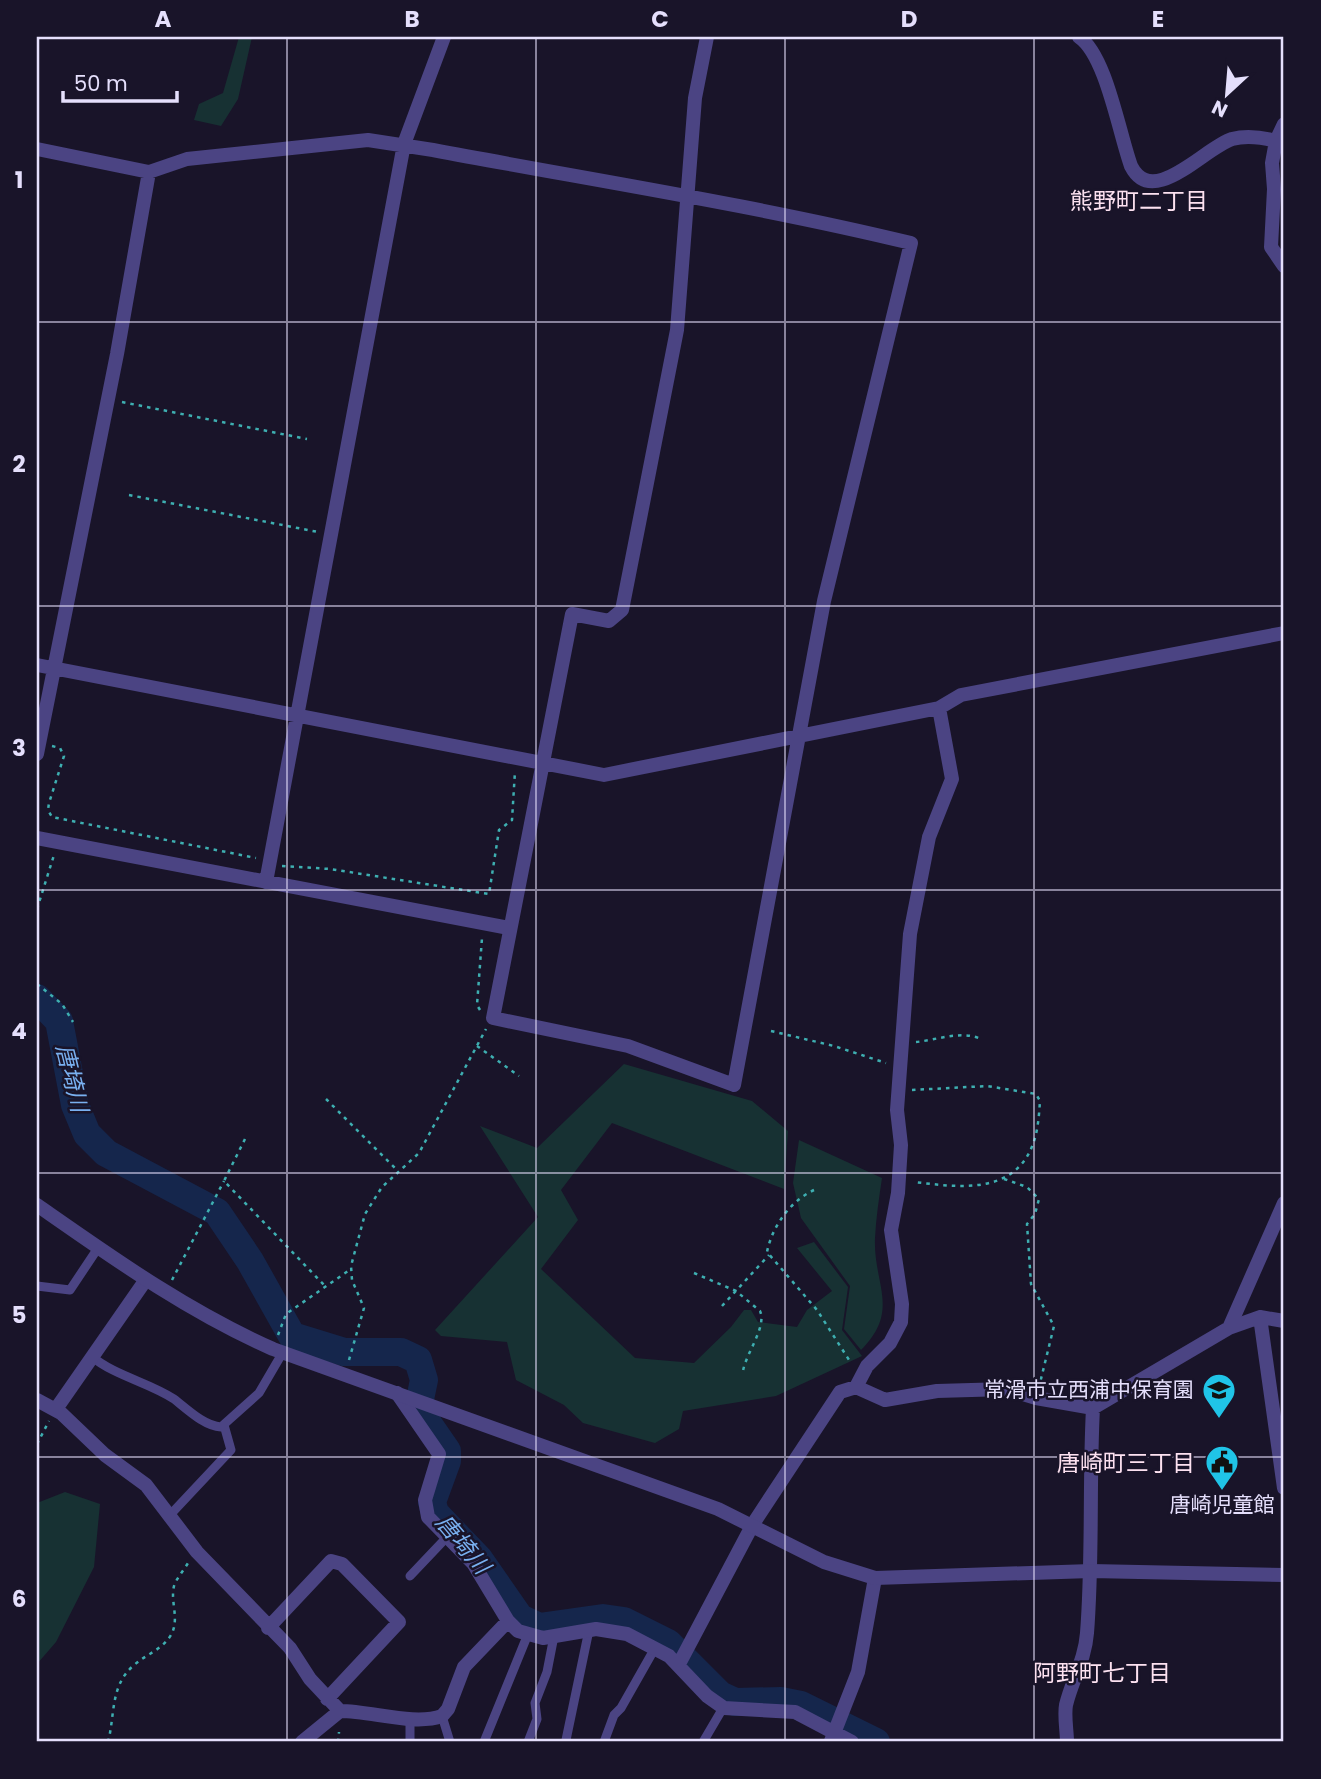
<svg xmlns="http://www.w3.org/2000/svg" width="1321" height="1779" viewBox="0 0 1321 1779" font-family="Poppins,'Noto Sans JP',sans-serif">
	<style>
		.green { fill: #173133 }
		.lines { fill: none; stroke-linecap: round; stroke-linejoin: round }
		.river { stroke: #15264c; stroke-width: 28 }
		.path { stroke: #3eafb1; stroke-width: 2.5; stroke-dasharray: 3.5 5; stroke-linecap: butt }
		.service { stroke: #4b4483; stroke-width: 9 }
		.minor { stroke: #4b4483; stroke-width: 14 }
		.tertiary { stroke: #4b4483; stroke-width: 14 }
		.grid { fill: none; stroke: #e5dffc; stroke-width: 2; stroke-opacity: 0.55 }
		.labels { text-anchor: middle; stroke-width: 5; stroke-linejoin: round; paint-order: stroke }
		.poi-label { font-size: 21px; fill: #e5dffc; stroke: #191429; text-anchor: end }
		.neighbourhood-label { font-size: 23px; fill: #fce1f0; stroke: #191429 }
		.water-label { font-size: 23px; font-style: italic; fill: #79b0f0; stroke: #191429 }
		.neatline { fill: none; stroke: #e5dffc; stroke-width: 2.5 }
		.grid-label { font-size: 23px; text-anchor: middle; font-weight: bold; fill: #e5dffc }
	</style>
	<rect width="100%" height="100%" fill="#191429"/>
	<path class="green" d="M239 37H252L238 99 221 126 194 120 199 104 223 93Z
		M624 1064 752 1101 788 1131 784 1189 612 1123 561 1190 578 1220 541 1269 635 1358 694 1363 731 1327 744 1310H751L758 1322 797 1327 807 1310 832 1291 797 1248 814 1242 848 1287 842 1330 862 1356 776 1396 683 1411 679 1429 655 1443 583 1423 564 1405 516 1380 507 1342 441 1336 435 1330 538 1217 480 1126 537 1148Z
		M799 1140 882 1178C879 1198 876 1218 875 1238 873 1284 901 1310 861 1350L844 1329 850 1286 801 1218 793 1183Z
		M65 1492 100 1504 94 1567 56 1642 37 1664V1503Z"/>
	<g class="lines">
		<path class="river" d="M37 998 59 1021 75 1105 87 1134 106 1153 217 1212 250 1261 292 1336 344 1352H401L418 1360 424 1380 418 1409 447 1451V1461L432 1502 435 1513 479 1559 520 1618 539 1627 603 1618 624 1621 668 1643 720 1695 735 1702 781 1701 801 1705 876 1742"/>
		<path class="path" d="M122 402 307 439
			M129 495 318 532
			M52 746 60 748 64 756 49 803 48 810 52 817 256 858
			M282 866 330 869 489 894 499 830 512 820 515 771
			M37 909 54 855
			M37 984 62 1004 73 1022
			M480 1010 477 1005 482 938
			M771 1031 834 1046 886 1063
			M916 1042C937 1040 961 1030 981 1039
			M477 1046 519 1076
			M912 1090 987 1086 1036 1094 1040 1101C1039 1115 1038 1131 1033 1144 1014 1196 957 1187 914 1182
			M326 1099 398 1171
			M245 1139 224 1181 325 1286
			M1004 1179 1027 1187 1039 1199 1035 1214 1027 1224 1031 1284 1054 1326 1040 1383
			M814 1190C790 1201 772 1227 767 1252L817 1310 851 1363
			M694 1273 736 1291 760 1311C767 1327 746 1353 743 1371
			M172 1280 224 1181
			M722 1306 769 1255
			M278 1335 286 1314 351 1269
			M349 1360 364 1308 352 1280 351 1266 365 1214 382 1187 419 1153 486 1029
			M37 1444 49 1421
			M108 1742C115 1716 110 1686 133 1666 146 1654 162 1650 171 1635 180 1619 170 1602 174 1586 176 1579 184 1570 188 1563
			M338 1742 339 1732"/>
		<path class="service" d="M37 1286 70 1290 98 1248
			M91 1356C115 1376 148 1382 174 1399 187 1409 204 1426 221 1427L259 1393 283 1352
			M170 1515 231 1450 224 1425
			M410 1576 447 1537
			M442 1716 450 1742
			M566 1740 589 1630
			M410 1742V1719
			M484 1742 528 1634
			M528 1742 537 1719 535 1703 547 1672 554 1636
			M604 1742 614 1715 621 1708 655 1648
			M703 1742 723 1708"/>
		<path class="minor" d="M1079 37C1106 55 1119 133 1131 166 1153 209 1204 148 1232 139 1247 135 1261 137 1276 141
			M1284 124 1276 141 1272 163 1274 189 1271 247 1284 266
			M37 149 149 172 187 159 368 140 433 150C592 180 754 205 911 243L824 601 734 1085 628 1046 493 1018 572 614 609 621 622 610 677 330 695 98 707 37
			M37 665 604 775 939 708 961 695 1284 633
			M37 754 117 354 149 172
			M37 838 509 928
			M266 882 404 144 444 37
			M1260 1317 1284 1488
			M1229 1328 1284 1203
			M856 1387 867 1366 890 1343 901 1322 902 1304 891 1230 898 1193 901 1145 897 1110 910 934 929 837 952 779 939 708
			M397 1393 439 1454 425 1500 428 1517 473 1563 508 1621 518 1631 543 1638 596 1629 627 1634 669 1656 707 1696 724 1708 795 1712 852 1742
			M37 1400 61 1413 105 1455 146 1485 197 1552 290 1648 310 1679 340 1711C372 1711 414 1726 442 1716L448 1709 464 1667 508 1621
			M56 1409 145 1281
			M268 1628 331 1561 342 1564 399 1622 327 1699
			M679 1664 753 1524 840 1392 856 1387 885 1400 937 1391 1006 1389 1036 1398 1093 1408 1229 1328 1260 1317 1284 1321
			M831 1741 858 1672 875 1578
			M302 1742 340 1711
			M1067 1742C1067 1731 1064 1716 1066 1705 1072 1680 1085 1660 1087 1633 1093 1558 1089 1483 1093 1408"/>
		<path class="tertiary" d="M37 1205C113 1258 187 1311 273 1349L718 1509 824 1562 875 1578 1091 1571 1284 1575"/>
	</g>
	<path class="grid" d="M287 37V1742M536 37V1742M785 37V1742M1034 37V1742M37 322H1284M37 606H1284M37 890H1284M37 1173H1284M37 1457H1284"/>
	<defs>
		<symbol id="school-pin" viewBox="-11 -11 22 30"><path d="M0 17L-7.5 6A9.5 9.5 0 1 1 7.5 6Z" fill="#20c4e7" stroke="#191429"/><path d="M0-5L7-2L0 1L-7-2ZM-4 1L0 2.5L4 1V4Q0 6-4 4Z" fill="#111"/></symbol>
		<symbol id="civic-pin" viewBox="-11 -11 22 30"><path d="M0 17L-7.5 6A9.5 9.5 0 1 1 7.5 6Z" fill="#20c4e7" stroke="#191429"/><path d="M-.6-6.5H3V-4.5H.6V-3L4-1V1h2V6H-6V1h2V-1L-.6-3ZM-1.2 2.5V6h2.4V2.5Z" fill="#111"/></symbol>
	</defs>
	<g fill-rule="evenodd">
		<use href="#school-pin" x="1200" y="1371" width="38" height="52"/>
		<use href="#civic-pin" x="1203" y="1443" width="38" height="52"/>
	</g>
	<g class="labels">
		<g class="poi-label">
			<text x="1194" y="1397">常滑市立西浦中保育園</text>
			<text x="1222" y="1512" text-anchor="middle">唐崎児童館</text>
		</g>
		<g class="neighbourhood-label">
			<text x="1139" y="209">熊野町二丁目</text>
			<text x="1126" y="1471">唐崎町三丁目</text>
			<text x="1102" y="1681">阿野町七丁目</text>
		</g>
		<g class="water-label">
			<text transform="translate(72 1078) rotate(76)" y="8">唐埼川</text>
			<text transform="translate(463 1544) rotate(50)" y="8">唐埼川</text>
		</g>
	</g>
	<rect width="1321" height="1779" fill="none" stroke="#191429" stroke-width="77"/>
	<g transform="translate(1227 94) rotate(206)" stroke="#191429" stroke-width="5" paint-order="stroke">
	<path d="M0-5L12 26L0 18L-12 26Z" fill="#e5dffc"/>
	<text y="-10" font-size="19" font-weight="bold" text-anchor="middle" fill="#e5dffc">N</text>
	</g>
	<path d="M63 91v10h114v-10" fill="none" stroke="#e5dffc" stroke-width="3.5"/>
	<text x="74" y="91" font-size="21" fill="#e5dffc" stroke="#191429" stroke-width="5" paint-order="stroke">50 m</text>
	<rect x="38" y="38" width="1244" height="1702" class="neatline"/>
	<g class="grid-label">
		<text x="163" y="27">A</text>
		<text x="412" y="27">B</text>
		<text x="660" y="27">C</text>
		<text x="909" y="27">D</text>
		<text x="1158" y="27">E</text>
		<text x="19" y="188">1</text>
		<text x="19" y="472">2</text>
		<text x="19" y="756">3</text>
		<text x="19" y="1039">4</text>
		<text x="19" y="1323">5</text>
		<text x="19" y="1607">6</text>
	</g>
</svg>
